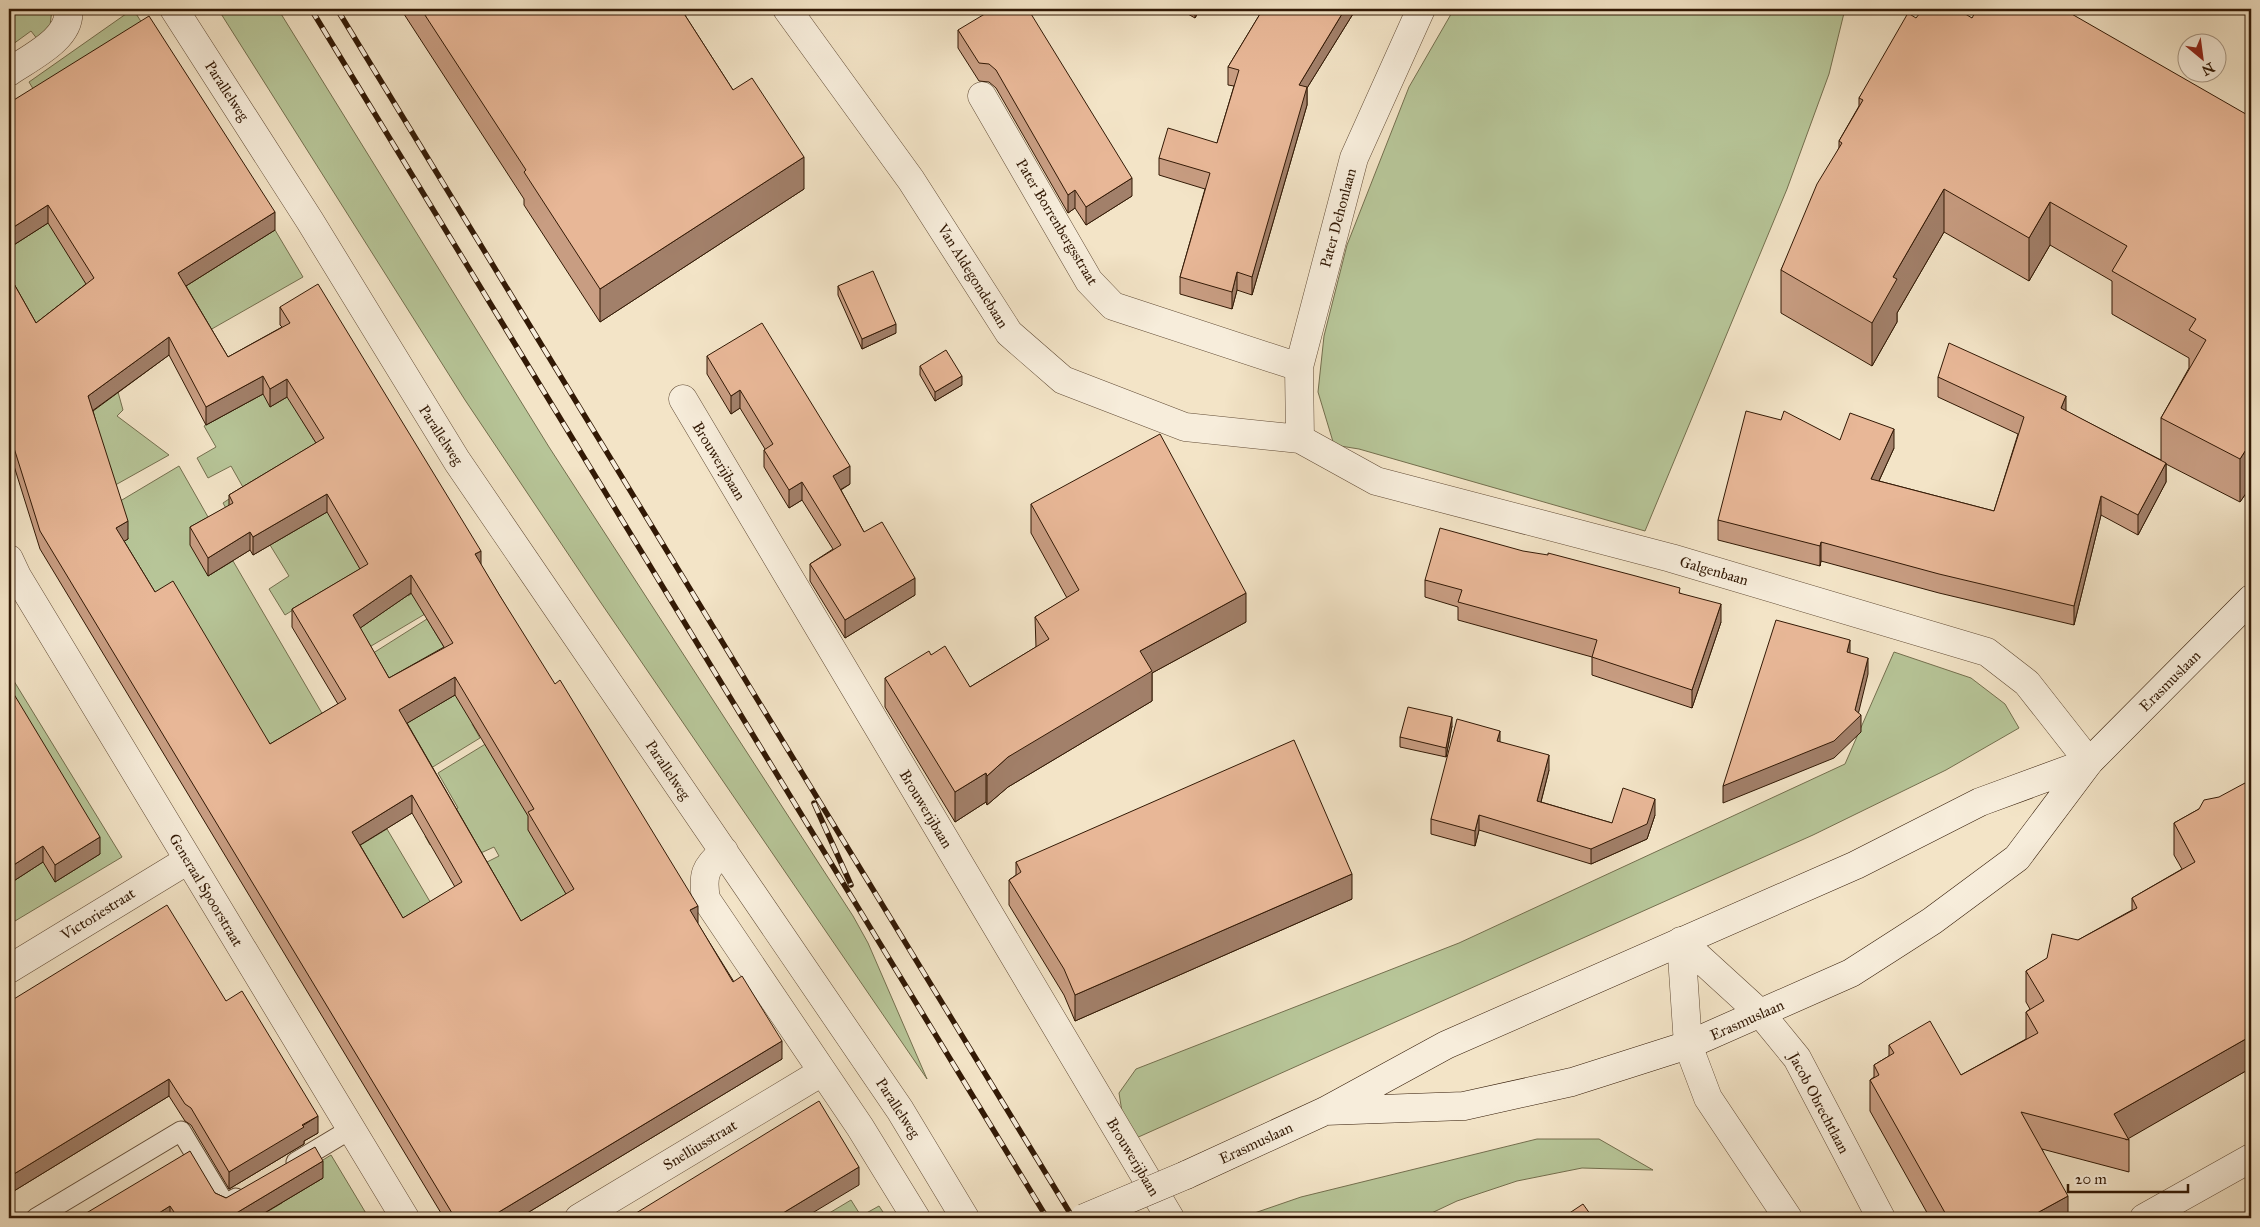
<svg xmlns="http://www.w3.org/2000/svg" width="2260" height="1227" viewBox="0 0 2260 1227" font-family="'IM FELL Great Primer',serif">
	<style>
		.green { fill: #b7c598; stroke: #746f4e }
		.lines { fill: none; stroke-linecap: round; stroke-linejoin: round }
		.service-casing { stroke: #624c36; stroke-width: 21 }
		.minor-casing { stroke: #624c36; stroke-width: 29 }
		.tertiary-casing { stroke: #624c36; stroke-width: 29 }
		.secondary-casing { stroke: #321905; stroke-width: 29 }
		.service { stroke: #f7eddb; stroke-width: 19 }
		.minor { stroke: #f7eddb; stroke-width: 28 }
		.tertiary { stroke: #f7eddb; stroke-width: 28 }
		.secondary { stroke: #f7eddb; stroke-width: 28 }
		.rail-casing { stroke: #321905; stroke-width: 5.5 }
		.rail { stroke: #f7eddb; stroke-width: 4; stroke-dasharray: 11; stroke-linecap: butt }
		.secondary-bridge-casing { stroke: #321905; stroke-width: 29; stroke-linecap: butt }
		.secondary-bridge { stroke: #f7eddb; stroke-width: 28 }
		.wall { fill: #c89d82; stroke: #321905; fill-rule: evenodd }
		.shaded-wall { fill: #a2806a; stroke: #321905 }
		.building { fill: #e8b797; stroke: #321905; fill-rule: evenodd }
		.labels { text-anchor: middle; stroke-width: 4; stroke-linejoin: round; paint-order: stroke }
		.street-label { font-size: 15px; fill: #321905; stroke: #f7eddb }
	</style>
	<rect width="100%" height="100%" fill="#f3e4c7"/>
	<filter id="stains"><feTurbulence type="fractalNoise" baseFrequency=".004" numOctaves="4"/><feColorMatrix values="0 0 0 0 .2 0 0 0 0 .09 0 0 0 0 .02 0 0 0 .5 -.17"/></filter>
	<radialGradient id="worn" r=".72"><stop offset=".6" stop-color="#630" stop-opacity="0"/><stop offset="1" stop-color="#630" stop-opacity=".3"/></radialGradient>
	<path class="green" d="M9 9H52L50 26 38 40 31 31 9 47Z
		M133 9 149 34 62 137 29 82Z
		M218 9H278L549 447 853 916 868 943 927 1079 599 600 465 400Z
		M1454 9H1845L1829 74 1787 189 1645 531 1359 449 1334 445 1318 392 1324 336 1347 245 1409 87Z
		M9 212 275 230 303 277 203 334 43 336 9 305Z
		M315 381 303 422 318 446 314 479 345 543 408 596 427 584 425 614 356 655 306 602 285 615 269 589 289 576 270 545 236 526 223 503 244 489 231 466 208 478 197 458 216 447 204 426 263 394Z
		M112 384 118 392 123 410 117 416 169 455 76 507 60 398Z
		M179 466 216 531 208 576 233 561 330 727 351 851 387 829 432 905 343 958 80 525Z
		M427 619 445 649 434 707 485 677 502 705 472 724 480 738 410 781 367 657Z
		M1894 652 1971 678 2005 704 2019 728 1946 770 1813 835 1134 1139 1123 1118 1119 1093 1136 1069 1459 943 1845 764Z
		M9 673 122 857 15 921 9 911V885L12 883 9 877Z
		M515 726 531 790 567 895 521 939 477 867 499 856 494 847 472 857 458 830 430 845 425 836 452 821 448 814 458 808 438 773Z
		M1537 1139H1599L1653 1170 1582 1168 1517 1181 1457 1201 1421 1218H1240L1301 1197Z
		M331 1155 367 1215 362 1218H257L282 1203 274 1190Z
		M851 1200 861 1216 879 1206 887 1218H821Z"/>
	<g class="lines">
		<defs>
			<path id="service" d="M296 1162 351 1129
				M36 1218 181 1131 225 1204 236 1198"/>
			<path id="minor" d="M174 9 310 221 457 461 900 1110 965 1218
				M787 9 911 180 1009 333 1063 380 1185 427 1300 439 1376 481 1671 558 1987 652 2027 683 2089 762
				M9 72C29 58 73 38 68 9
				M982 96 1089 281 1113 306 1299 367
				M683 399 1170 1218
				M1300 439 1299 367 1354 158 1421 9
				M9 559 17 576 405 1218
				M724 851C705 867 702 875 706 899L860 1127 916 1218
				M9 969 188 860
				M579 1218 822 1072
				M2144 1218 2251 1158"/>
			<path id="tertiary" d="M1681 941 1761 1014 1797 1058 1881 1218
				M1681 941 1688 1045 1708 1098 1788 1218"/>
			<path id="secondary" d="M1325 1111 1464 1106 1572 1082 1688 1045 1851 973 1932 921 2017 858 2089 762 2251 599
				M1186 1175 1325 1111 1446 1045 1856 865 1980 802 2089 762"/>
		</defs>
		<use href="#service" class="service-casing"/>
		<use href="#minor" class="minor-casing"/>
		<use href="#tertiary" class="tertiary-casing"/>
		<use href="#secondary" class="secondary-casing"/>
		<use href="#service" class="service"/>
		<use href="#minor" class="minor"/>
		<use href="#tertiary" class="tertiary"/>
		<use href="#secondary" class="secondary"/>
		<defs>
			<path id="rail" d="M311 9 1047 1218
				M337 9 1073 1218
				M814 803 851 885"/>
		</defs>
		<use href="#rail" class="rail-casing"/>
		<use href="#rail" class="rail"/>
		<defs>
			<path id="secondary-bridge" d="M1084 1218 1186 1175"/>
		</defs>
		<use href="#secondary-bridge" class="secondary-bridge-casing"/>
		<use href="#secondary-bridge" class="secondary-bridge"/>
	</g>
	<path class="wall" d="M402 9H681L733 90 804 189 600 322 524 205V199L402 11Z
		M1179 9H1200L1195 18Z
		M1263 9H1356L1307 88V105L1252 295 1237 290 1232 309 1180 294V277L1205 189 1159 175V158L1217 143 1234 86 1228 85V67Z
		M1916 18H1972L2251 117V490L2249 489 2240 502 2166 464V482L2138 535 2101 515 2074 625 1939 593 1821 561 1820 566 1718 540V520L1840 440 1894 448 1879 481 1994 511 2018 434 1938 397V377L2066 411 2161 460V418L2189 368V358L2112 314V281L2050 245 2029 281 1944 232 1897 313V322L1872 366 1781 313V270L1839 148V141L1859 106V98Z
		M958 30 1132 196 1086 225 1075 208 1068 213 996 88 989 82 979 81 958 48Z
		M9 103 275 230 186 286 228 357 282 327 280 325V307L481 565 698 924 782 1059 519 1218H444L40 549 9 450V275L36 323 86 284 48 223 9 248ZM169 355 206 425 263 394 270 407 287 397 316 443 229 495V506L190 527V545L208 576 250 550 253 555 327 512 360 569 292 609V627L338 704 270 744 155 592 124 541 128 539 93 411ZM411 593 444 647 389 678 360 628ZM455 695 528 816V830L566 894 521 921 407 723ZM412 813 455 887 403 918 360 845Z
		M838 286 896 333 862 349 838 295Z
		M707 356 850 484 841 490 864 532 915 595 845 638 810 581V564L833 549 802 500 789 508 764 467V450L765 449 740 408 731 414 707 374Z
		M920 366 962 385 935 401 920 375Z
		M1031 504 1246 622 1152 673V701L1008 787 987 805 986 802 955 822 885 707V678L931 655 970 687 1036 647 1035 617 1067 598 1031 533Z
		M1425 580 1680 593 1721 622 1692 708 1592 675V657L1458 620V607L1425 597Z
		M9 686 100 854 55 882 43 862 9 884Z
		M1452 726 1446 757 1400 747V737Z
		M1500 742 1549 770 1541 802 1612 823 1655 815 1647 839 1591 864 1479 830 1475 846 1431 834V819Z
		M2199 809 2251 1068 2128 1138 2129 1140V1172L2042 1149 2068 1218H1930L1870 1111V1080L1874 1077V1065L1889 1056V1045L1961 1075 2026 1039V1012L2030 1009 2026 1002V971L2078 940 2132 910V898L2182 869 2174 855V823Z
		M1016 862 1352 899 1075 1021 1064 995 1009 905V880L1016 875Z
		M226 1001 318 1133 304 1141V1144L229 1189 191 1125 185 1121 169 1096 9 1194V1002Z
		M323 1178 256 1218H78L215 1193 226 1198Z"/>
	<path class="shaded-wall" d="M1195 9H1200L1195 18Z
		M1345 9H1356L1307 88V105L1252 295V277L1299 85Z
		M804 157V189L600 322V289Z
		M1132 178V196L1086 225V207Z
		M1944 189V232L1897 313V322L1872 366V323L1893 277Z
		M1075 190V208L1068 213V195Z
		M2050 202V245L2029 281V238Z
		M48 205V223L9 248V230Z
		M275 212V230L178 291V273Z
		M1237 272V290L1232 309V292Z
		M896 324V333L862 349V339Z
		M169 337V355L88 414V396Z
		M263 376V394L206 425V407Z
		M962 376V385L935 401V392Z
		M287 379V397L270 407V389Z
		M740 390V408L731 414V396Z
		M2066 396V416L2061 408Z
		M1894 429V448L1871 498V479Z
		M2249 445V489L2240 502V459Z
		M2166 463V482L2138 535V515Z
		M850 466V484L833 494V476Z
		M802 482V500L789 508V490Z
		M327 494V512L253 555V537Z
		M2101 496V515L2074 625V606Z
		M128 521V539L116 546V528Z
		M250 532V550L208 576V558Z
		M1821 542V561L1820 566V546Z
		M481 551V568L475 554Z
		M411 575V593L353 633V615Z
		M915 578V595L845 638V620Z
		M1246 593V622L1152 673V701L1008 787 987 805V776L1008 757 1140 651Z
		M1721 604V622L1692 708V690Z
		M1850 640V657L1847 652Z
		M1868 658V674L1857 719 1861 715V732L1834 758 1723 803V786L1855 710Z
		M455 677V695L399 728V710Z
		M1452 717V726L1446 757V748Z
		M1500 731V746L1497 741Z
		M1549 755V770L1537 817V801Z
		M986 773V802L955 822V792Z
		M412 795V813L352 850V832Z
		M1655 799V815L1647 839 1591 864V849Z
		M1479 815V830L1475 846V831Z
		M100 837V854L55 882V865Z
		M43 846V862L9 884V868Z
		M1352 874V899L1075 1021V995Z
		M698 906V923L690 928V910Z
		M2251 1036V1068L2126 1140 2114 1114Z
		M782 1041V1059L519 1218H489Z
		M169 1079V1096L9 1194V1177Z
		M318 1116V1133L304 1141V1144L229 1189V1172Z
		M323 1161V1178L256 1218H228Z
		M859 1167V1185L804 1218H778V1216Z
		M2068 1196V1218H2028Z
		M170 1206V1218H151Z"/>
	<path class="building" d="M421 9H681L733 90 752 78 804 157 600 289 524 172 526 170Z
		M993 9H1028L1132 178 1086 207 1075 190 1068 195 996 70 989 64 979 63 958 30Z
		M1263 9H1345L1299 85 1307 87 1252 277 1237 272 1232 292 1180 277 1210 173 1159 158 1168 128 1217 143 1239 70 1228 67Z
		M1923 9H1957L1972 18 1977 9H2063L2251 117V447L2249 445 2240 459 2161 418 2206 340 2189 330 2196 319 2112 271 2127 246 2050 202 2029 238 1944 189 1893 277 1897 279 1872 323 1781 270 1817 184 1842 143 1839 141 1863 100 1859 98 1908 13 1916 18Z
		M149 16 275 212 178 273 228 357 290 323 280 307 318 284 481 551 475 554 500 596 555 684 560 680 698 906 690 910 733 982 742 976 782 1041 489 1218H455L40 531 9 432V275L36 323 94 278 48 205 9 230V103ZM169 337 206 407 263 376 270 389 287 379 324 438 229 495 233 503 190 527 208 558 250 532 253 537 327 494 368 564 292 609 346 699 270 744 173 581 155 592 116 528 128 521 88 396ZM411 575 453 643 389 678 353 615ZM455 677 534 809 528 812 574 889 521 921 399 710ZM412 795 462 882 403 918 352 832Z
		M873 271 896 324 862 339 838 286Z
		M762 323 850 466 833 476 864 532 882 522 915 578 845 620 810 564 841 545 802 482 789 490 764 450 773 444 740 390 731 396 707 356Z
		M1949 343 2066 396 2061 408 2166 463 2138 515 2101 496 2074 606 1939 574 1821 542 1820 546 1718 520 1746 411 1781 420 1784 411 1840 440 1850 413 1894 429 1871 479 1994 511 2024 417 1938 377Z
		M946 350 962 376 935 392 920 366Z
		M1160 434 1246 593 1140 651 1152 671 1008 757 987 776 986 773 955 792 885 678 929 651 931 655 945 646 970 687 1049 639 1035 617 1079 590 1031 504Z
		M1440 528 1523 551 1548 555V553L1632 575 1680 588 1679 593 1721 604 1692 690 1592 657 1597 640 1458 602 1462 590 1425 580Z
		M1776 620 1850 640 1847 652 1868 658 1855 710 1861 715 1834 741 1723 786Z
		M9 686 100 837 55 865 43 846 9 868Z
		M1408 707 1452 717 1446 748 1400 737Z
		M1457 719 1500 731 1497 741 1549 755 1537 801 1612 823 1623 788 1655 799 1647 824 1591 849 1479 815 1475 831 1431 819Z
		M1294 740 1352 874 1075 995 1064 969 1009 880 1021 872 1016 862Z
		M2245 783 2251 793V1036L2114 1114 2129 1140 2021 1112 2068 1196 2028 1218H1948L1870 1080 1879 1075 1874 1065 1894 1053 1889 1045 1930 1021 1961 1075 2038 1033 2026 1012 2044 1001 2026 971 2047 958 2052 934 2078 940 2137 908 2132 898 2195 862 2174 823 2199 809 2204 800 2219 797Z
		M167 905 226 1001 242 991 318 1116 302 1125 304 1127 229 1172 191 1108 185 1104 169 1079 9 1177V1002Z
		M819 1101 859 1167 778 1216 780 1218H628Z
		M315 1147 323 1161 228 1218H178L170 1206 151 1218H78L190 1151 215 1193 226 1198Z
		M1583 1204 1593 1218H1562Z"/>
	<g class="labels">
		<g class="street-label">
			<text transform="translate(227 91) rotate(57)" y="5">Parallelweg</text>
			<text transform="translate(1338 218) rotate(-75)" y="5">Pater Dehonlaan</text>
			<text transform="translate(1057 222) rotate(59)" y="5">Pater Borrenbergsstraat</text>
			<text transform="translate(973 276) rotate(58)" y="5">Van Aldegondebaan</text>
			<text transform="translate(441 435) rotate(57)" y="5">Parallelweg</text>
			<text transform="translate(719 461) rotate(59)" y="5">Brouwerijbaan</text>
			<text transform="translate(1714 571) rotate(16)" y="5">Galgenbaan</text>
			<text transform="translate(2170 681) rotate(-45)" y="5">Erasmuslaan</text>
			<text transform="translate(668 770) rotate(56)" y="5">Parallelweg</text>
			<text transform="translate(926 809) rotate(59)" y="5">Brouwerijbaan</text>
			<text transform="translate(206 890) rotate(59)" y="5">Generaal Spoorstraat</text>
			<text transform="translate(98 914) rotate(-32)" y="5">Victoriestraat</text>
			<text transform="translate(1747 1020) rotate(-24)" y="5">Erasmuslaan</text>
			<text transform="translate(1819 1103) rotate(62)" y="5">Jacob Obrechtlaan</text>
			<text transform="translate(898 1108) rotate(57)" y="5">Parallelweg</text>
			<text transform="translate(1256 1143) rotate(-25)" y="5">Erasmuslaan</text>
			<text transform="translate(700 1145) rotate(-31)" y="5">Snelliusstraat</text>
			<text transform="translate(1133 1157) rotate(59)" y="5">Brouwerijbaan</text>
		</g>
	</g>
	<rect width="2260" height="1227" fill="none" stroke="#f3e4c7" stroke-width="30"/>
	<rect x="10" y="10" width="2240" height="1207" fill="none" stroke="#321905" stroke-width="2.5"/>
	<rect x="15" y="15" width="2230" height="1197" fill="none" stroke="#321905"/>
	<g transform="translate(2202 58) rotate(151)"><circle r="24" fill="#f7eddb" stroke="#a89885"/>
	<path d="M0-4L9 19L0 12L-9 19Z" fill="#8f2418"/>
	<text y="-8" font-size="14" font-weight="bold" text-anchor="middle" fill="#321905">N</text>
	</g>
	<path d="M2068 1184v8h120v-8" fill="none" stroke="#321905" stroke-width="2.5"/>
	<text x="2075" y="1184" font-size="15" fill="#321905" stroke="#f7eddb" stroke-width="4" paint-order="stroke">20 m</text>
	<rect width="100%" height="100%" filter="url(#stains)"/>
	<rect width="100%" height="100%" fill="url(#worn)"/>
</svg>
